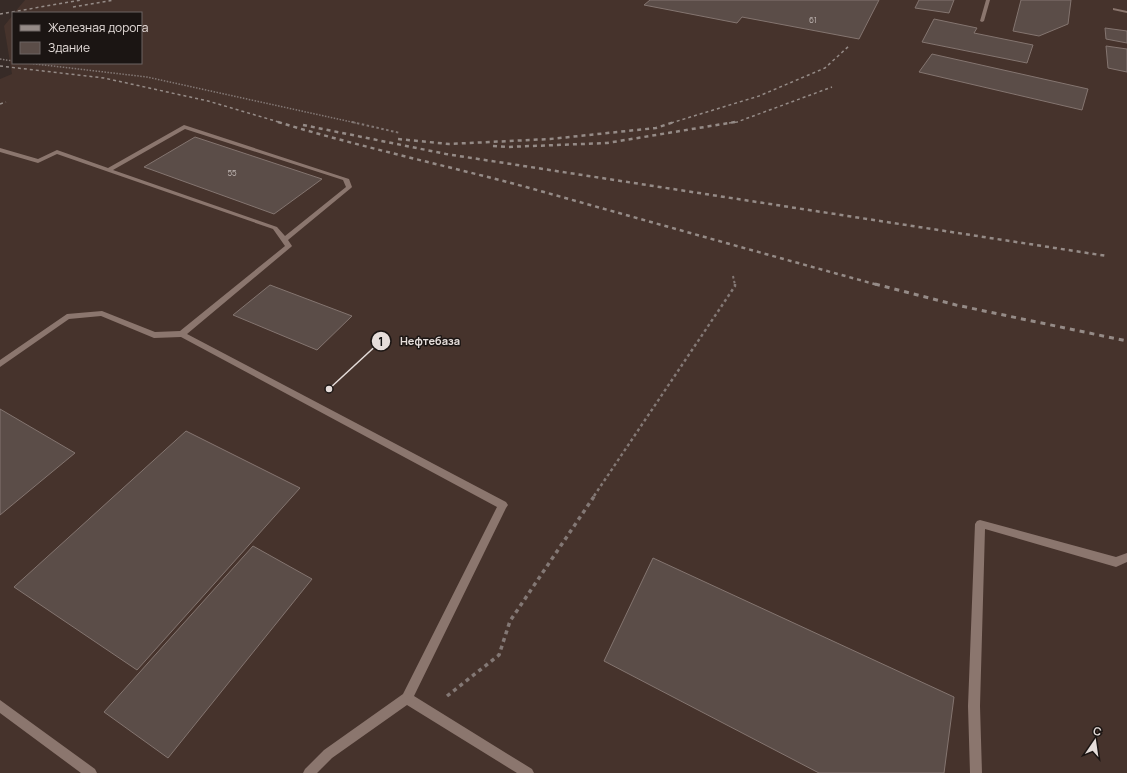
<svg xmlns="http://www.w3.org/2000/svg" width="1127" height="773" viewBox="0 0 1127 773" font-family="Manrope,sans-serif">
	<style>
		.built { fill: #46332c }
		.building { fill: #5b4d48; stroke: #847570 }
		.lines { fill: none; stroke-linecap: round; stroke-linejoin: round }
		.path-far3 { stroke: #837875; stroke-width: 1.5; stroke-dasharray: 1.5 1.5; stroke-linecap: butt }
		.path-far2 { stroke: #837875; stroke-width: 2; stroke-dasharray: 2.5 2.5; stroke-linecap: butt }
		.path-far1 { stroke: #837875; stroke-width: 2.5; stroke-dasharray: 3 3; stroke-linecap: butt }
		.path { stroke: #837875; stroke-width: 3.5; stroke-dasharray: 4 4; stroke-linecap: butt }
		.lane { fill: #8b766e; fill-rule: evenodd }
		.rail-far2 { stroke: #958b87; stroke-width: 1.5; stroke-dasharray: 3 3; stroke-linecap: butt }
		.rail-far1 { stroke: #958b87; stroke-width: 2.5; stroke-dasharray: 4 4; stroke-linecap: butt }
		.rail { stroke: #958b87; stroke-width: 3; stroke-dasharray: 5 5; stroke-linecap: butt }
		.labels { text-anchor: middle; stroke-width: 3; stroke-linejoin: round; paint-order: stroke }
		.number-label { font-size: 8px; fill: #c2b9b6 }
		.leader { fill: none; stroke: #e5ddda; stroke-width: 1.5 }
		.callout-dot { fill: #e5ddda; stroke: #1b1513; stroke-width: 1.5 }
		.mark-label { font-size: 12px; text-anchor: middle; font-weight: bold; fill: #111 }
		.callout-label { font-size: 11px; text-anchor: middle; font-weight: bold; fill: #e5ddda; stroke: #1b1513; stroke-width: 3; stroke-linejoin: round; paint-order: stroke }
	</style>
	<rect width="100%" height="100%" fill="#372b27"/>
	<path class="built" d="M25 0H1127V773H0V79L12 74 4 26 13 15V63H141V13H14Z"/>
	<path class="building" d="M650 0H879L859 39 742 17 737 23 644 5Z
		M919 0H954L949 13 915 8Z
		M1021 0H1071L1068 24 1039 36 1013 31Z
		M934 19 977 28 974 33 1033 45 1027 63 922 42Z
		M1105 28 1127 31V43L1106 39Z
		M1106 46 1127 49V72L1108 68Z
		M932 54 1088 89 1082 110 919 72Z
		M195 137 322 179 274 214 144 167Z
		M270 285 352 316 317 350 233 315Z
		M0 409 75 453 0 515Z
		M186 431 300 488 137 670 14 587Z
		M253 546 312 579 168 758 104 712Z
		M653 558 954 697 944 773H819L604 661Z"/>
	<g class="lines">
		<path class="path-far3" d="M0 59 13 61
			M27 63 147 77 356 123"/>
		<path class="path-far2" d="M352 122 400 133
			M733 276 735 285"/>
		<path class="path-far1" d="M594 496 735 286V284"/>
		<path class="path" d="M447 696 499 655 510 621 595 495"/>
		<path class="lane" d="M986 0H990L984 21 982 22 980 21Z
			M1113 8 1127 11V13L1113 10Z
			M184 125 349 179 352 187 351 188 288 240 292 246 291 247 187 334 506 502 508 505 506 508 414 696 532 769 534 773H517L407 705 332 758 317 773H303L305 769 324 750 403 694 497 507 181 337 154 338 101 316 69 319 0 367V360L67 314 102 311 155 332 180 331 285 246 273 229 57 154 38 163 0 152V148L38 159 57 150 108 168ZM185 129 343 180 346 187 285 236 277 227 113 170Z
			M980 520 1116 557 1127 553V562L1116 567 985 529 980 706 982 773H970L968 706 975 524 977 521Z
			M0 700 95 769 97 773H81L0 713Z"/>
		<path class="rail-far2" d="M73 7 114 0
			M0 14 81 0
			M0 66 104 78 208 101 282 123
			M0 104 6 102
			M671 123 759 96 825 68 850 45
			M729 123 737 122 832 87"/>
		<path class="rail-far1" d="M278 122C360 147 444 165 526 187 644 220 761 253 878 285
			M303 125 446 154 1107 256
			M398 139 449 144 550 139 656 128 674 122
			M493 146 507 147 607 143 735 122"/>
		<path class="rail" d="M875 284 956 305 1127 341"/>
	</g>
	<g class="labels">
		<g class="number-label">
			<text x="813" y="23">61</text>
			<text x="232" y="176">55</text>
		</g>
	</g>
	<path class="leader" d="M329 389L381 341"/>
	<g class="callout-dot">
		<circle cx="329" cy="389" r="4"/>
		<circle cx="381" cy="341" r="10"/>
	</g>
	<g class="mark-label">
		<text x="381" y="346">1</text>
	</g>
	<g class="callout-label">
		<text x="430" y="345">Нефтебаза</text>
	</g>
	<rect x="12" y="12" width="130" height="52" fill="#1b1513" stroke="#6c6563"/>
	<rect x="20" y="25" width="20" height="6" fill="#958b87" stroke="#6c6563"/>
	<text x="48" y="32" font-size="12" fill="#e5ddda">Железная дорога</text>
	<rect x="20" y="42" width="20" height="12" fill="#5b4d48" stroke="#6c6563"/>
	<text x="48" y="52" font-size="12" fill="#e5ddda">Здание</text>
	<g transform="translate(1095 741) rotate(13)" stroke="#1b1513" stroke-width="3" paint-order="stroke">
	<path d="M0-3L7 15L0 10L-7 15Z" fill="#e5ddda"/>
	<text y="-6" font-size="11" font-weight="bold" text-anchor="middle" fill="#e5ddda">С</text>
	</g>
</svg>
